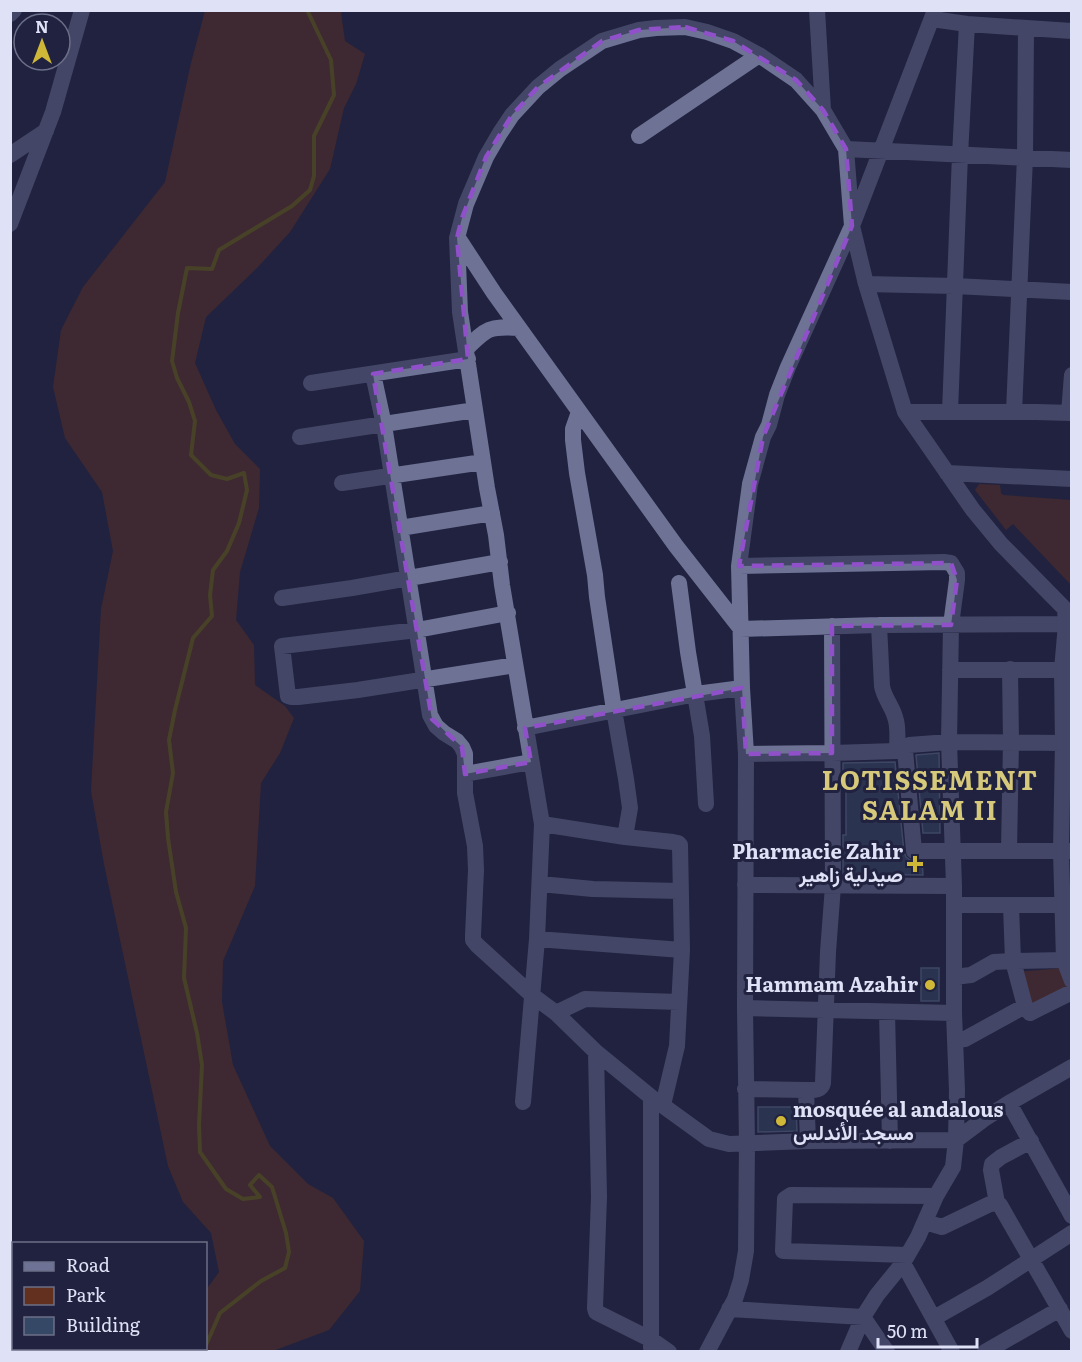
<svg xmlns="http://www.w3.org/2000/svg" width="1082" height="1362" viewBox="0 0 1082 1362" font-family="Literata,Vazirmatn,serif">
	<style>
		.green { fill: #63301f }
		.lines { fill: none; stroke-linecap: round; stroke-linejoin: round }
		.stream { stroke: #76670c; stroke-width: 4 }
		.building { fill: #354865; stroke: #5f7392; stroke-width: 1.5 }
		.minor { stroke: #6e7295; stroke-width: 16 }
		.marked { fill: none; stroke: #8f50ca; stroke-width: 4.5; stroke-dasharray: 12 8; stroke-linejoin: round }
		.poi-dot { fill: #cfb837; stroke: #20223f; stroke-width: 2 }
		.labels { text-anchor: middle; stroke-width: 6; stroke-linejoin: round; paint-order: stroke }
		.poi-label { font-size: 20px; font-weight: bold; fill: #dfe2f6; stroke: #20223f; text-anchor: end }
		.district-label { font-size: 26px; font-weight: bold; letter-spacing: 1.5px; fill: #d7c97b; stroke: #20223f }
	</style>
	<rect width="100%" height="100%" fill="#20223f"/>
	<path class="green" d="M205 11H342L341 12 345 41 365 54 356 84 344 108 330 169 290 232 258 267 206 317 195 363 216 410 235 444 260 469 259 508 240 572 236 620 254 645 255 685 285 706 294 718 280 753 261 783 255 886 223 961 222 1002 233 1065 270 1146 308 1184 333 1198 364 1241 360 1291 329 1330 273 1351H169L170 1349 206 1348V1290L219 1272 211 1233 183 1202 168 1166 104 864 91 791 101 609 113 551 102 492 65 438 53 387 61 330 83 287 165 182 191 63Z
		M979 484 1000 485 1001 493 1003 495 1071 500V585L1013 524 1006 530 975 490Z
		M1063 968 1067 988 1032 1008 1015 972Z"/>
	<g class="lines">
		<path class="stream" d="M206 1345 220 1313 261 1281 285 1268 289 1252 286 1233 272 1187 259 1175 250 1185 260 1197 243 1199 226 1189 200 1152 199 1125 202 1065 197 1033 184 978 186 928 176 892 168 838 166 812 173 773 169 740 175 710 193 638 212 616 210 595 213 570 227 551 239 523 247 490 244 473 227 479 211 475 191 455 195 421 189 402 177 378 172 361 178 313 187 268 212 269 219 250 292 206 310 190 314 176V136L334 95 331 60 308 12V10
			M203 1352 204 1348"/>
	</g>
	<path class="building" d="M939 753 940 833H923L916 755Z
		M895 762 904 852 906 857 910 860 922 861 923 875 843 874V835H846V783H843V763Z
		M921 968H939V1001H921Z
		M758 1107H796L797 1131 758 1132Z"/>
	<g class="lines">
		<path class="minor" d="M817 10 823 110
			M10 14 14 10
			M932 19 967 24 1072 31
			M639 136 759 55
			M846 149 852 226 866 284 905 412 973 510 1001 544 1065 609 1066 624 1062 670 1063 743 1061 851 1064 960 1072 981
			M10 155 46 131
			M10 224 53 112 82 10
			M458 238 494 293 676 546 741 629 879 625 1072 624
			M866 284 955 286 1072 292
			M466 349C487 328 489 326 519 328
			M373 374 384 425 430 715 436 726 444 733 457 741 462 747 465 754V793L475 846 476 870 473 935V940L477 945 533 996 556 1013 596 1052 651 1097 709 1139 729 1144 808 1141 956 1140 984 1119 1009 1103 1072 1067
			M311 383 468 359
			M579 412 573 429V440L577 473 595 575 597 597 614 710 626 779 630 808 625 837
			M905 412H1036L1072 413
			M950 412 960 155 967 24
			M1014 412 1025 157 1026 28
			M1069 413 1072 375
			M300 437 475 410
			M947 473 1072 479
			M342 483 483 462
			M400 528 492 513
			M739 566 944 562 951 563 957 573V580L951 625 949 742 954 886V1013L957 1090 956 1140 953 1167 936 1196 918 1237 903 1263 877 1295 863 1317 848 1352
			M679 583 688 652 702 736 706 804
			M282 598 352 588 500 562
			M508 613 417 630 282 646 288 696 291 697H298L358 690 515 665
			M879 625 882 686C884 698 892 706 895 717 899 728 897 739 897 751
			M950 670H1072
			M525 728 696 694 742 688
			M905 750 914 851H1071
			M746 754 832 753 897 751 905 750 909 745 949 742 1063 743
			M465 774 531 762
			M542 824 625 837 673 842 678 843 680 845 682 950 677 1046 663 1105
			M1009 851 1011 741 1010 669
			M540 884 593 889 680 891
			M745 885 954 886
			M955 905H1072
			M537 939 682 950
			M954 977 971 975 994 962 1013 961 1011 905
			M1025 1006 1013 961 1064 960
			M745 1008 954 1013
			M887 1012 890 1141
			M556 1013 585 999 679 1002
			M955 1040 965 1039 1025 1006 1030 1013 1072 992
			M596 1052 599 1197 595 1308 596 1312 652 1340 669 1352
			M745 1089 806 1090
			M523 1102 537 939 542 824 502 585 496 535 487 488 460 312 457 238 466 204 486 157 500 133 512 115 538 87 560 69 602 41 639 30 656 28 685 27 707 32 733 41 759 55 796 80 823 110 846 149 1072 160
			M1009 1103 1072 1216
			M808 1141 806 1090C814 1090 821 1091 823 1083L828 952 833 886 832 626
			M997 1203 991 1170 992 1164 1001 1157 1031 1141
			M925 1222 942 1227 990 1204 997 1203 1000 1205 1072 1331
			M907 1255 783 1251 785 1199 791 1195 936 1196
			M903 1263 952 1352
			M729 1309 863 1317 887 1352
			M934 1318 987 1288 1072 1233
			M651 1348V1097
			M707 1352 735 1299 741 1280 746 1251 747 1143 745 1008 746 754 742 688 739 566 750 484 763 437 769 425 777 395 788 367 852 226 935 10
			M985 1352 1060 1309"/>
	</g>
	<path d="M0 0H1082V1362H0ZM685 27 733 41 796 80 823 110 846 149 852 226 763 437 739 566 951 563 957 580 951 625 832 626V753L746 754 742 688 525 728 531 762 465 774 462 747 432 719 373 374 468 359 457 238 462 218 486 157 512 115 538 87 602 41 639 30Z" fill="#20223f" fill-opacity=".55" fill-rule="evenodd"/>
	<path class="marked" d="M685 27 733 41 796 80 823 110 846 149 852 226 763 437 739 566 951 563 957 580 951 625 832 626V753L746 754 742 688 525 728 531 762 465 774 462 747 432 719 373 374 468 359 457 238 462 218 486 157 512 115 538 87 602 41 639 30Z"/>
	<g class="poi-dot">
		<path d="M912 855h6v6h6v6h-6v6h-6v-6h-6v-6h6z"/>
		<circle cx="930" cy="985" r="6"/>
		<circle cx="781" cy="1121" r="6"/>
	</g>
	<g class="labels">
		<g class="poi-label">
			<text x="903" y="859">Pharmacie Zahir<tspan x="903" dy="23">صيدلية زاهير</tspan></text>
			<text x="918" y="992">Hammam Azahir</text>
			<text x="793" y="1117" text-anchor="start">mosquée al andalous<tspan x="793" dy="23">مسجد الأندلس</tspan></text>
		</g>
		<g class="district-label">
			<text x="930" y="790">LOTISSEMENT<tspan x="930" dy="30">SALAM II</tspan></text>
		</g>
	</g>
	<rect width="1082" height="1362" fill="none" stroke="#dfe2f6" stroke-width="24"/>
	<rect x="12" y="1242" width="195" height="108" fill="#20223f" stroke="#6c6f88" stroke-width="1.5"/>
	<rect x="24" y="1262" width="30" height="9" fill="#6e7295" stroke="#6c6f88" stroke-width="1.5"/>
	<text x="66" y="1272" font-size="18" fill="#dfe2f6">Road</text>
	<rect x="24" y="1287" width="30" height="18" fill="#63301f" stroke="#6c6f88" stroke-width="1.5"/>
	<text x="66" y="1302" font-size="18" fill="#dfe2f6">Park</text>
	<rect x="24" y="1317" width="30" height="18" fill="#354865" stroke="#6c6f88" stroke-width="1.5"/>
	<text x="66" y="1332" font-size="18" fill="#dfe2f6">Building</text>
	<g transform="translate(42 42)"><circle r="28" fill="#20223f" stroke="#6c6f88" stroke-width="1.5"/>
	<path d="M0-4.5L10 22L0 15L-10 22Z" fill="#cfb837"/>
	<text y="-9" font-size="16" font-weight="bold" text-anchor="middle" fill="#dfe2f6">N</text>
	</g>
	<path d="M878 1338v9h99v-9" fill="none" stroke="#dfe2f6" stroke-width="3"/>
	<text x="887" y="1338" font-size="18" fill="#dfe2f6" stroke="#20223f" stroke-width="4.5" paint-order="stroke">50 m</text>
</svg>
